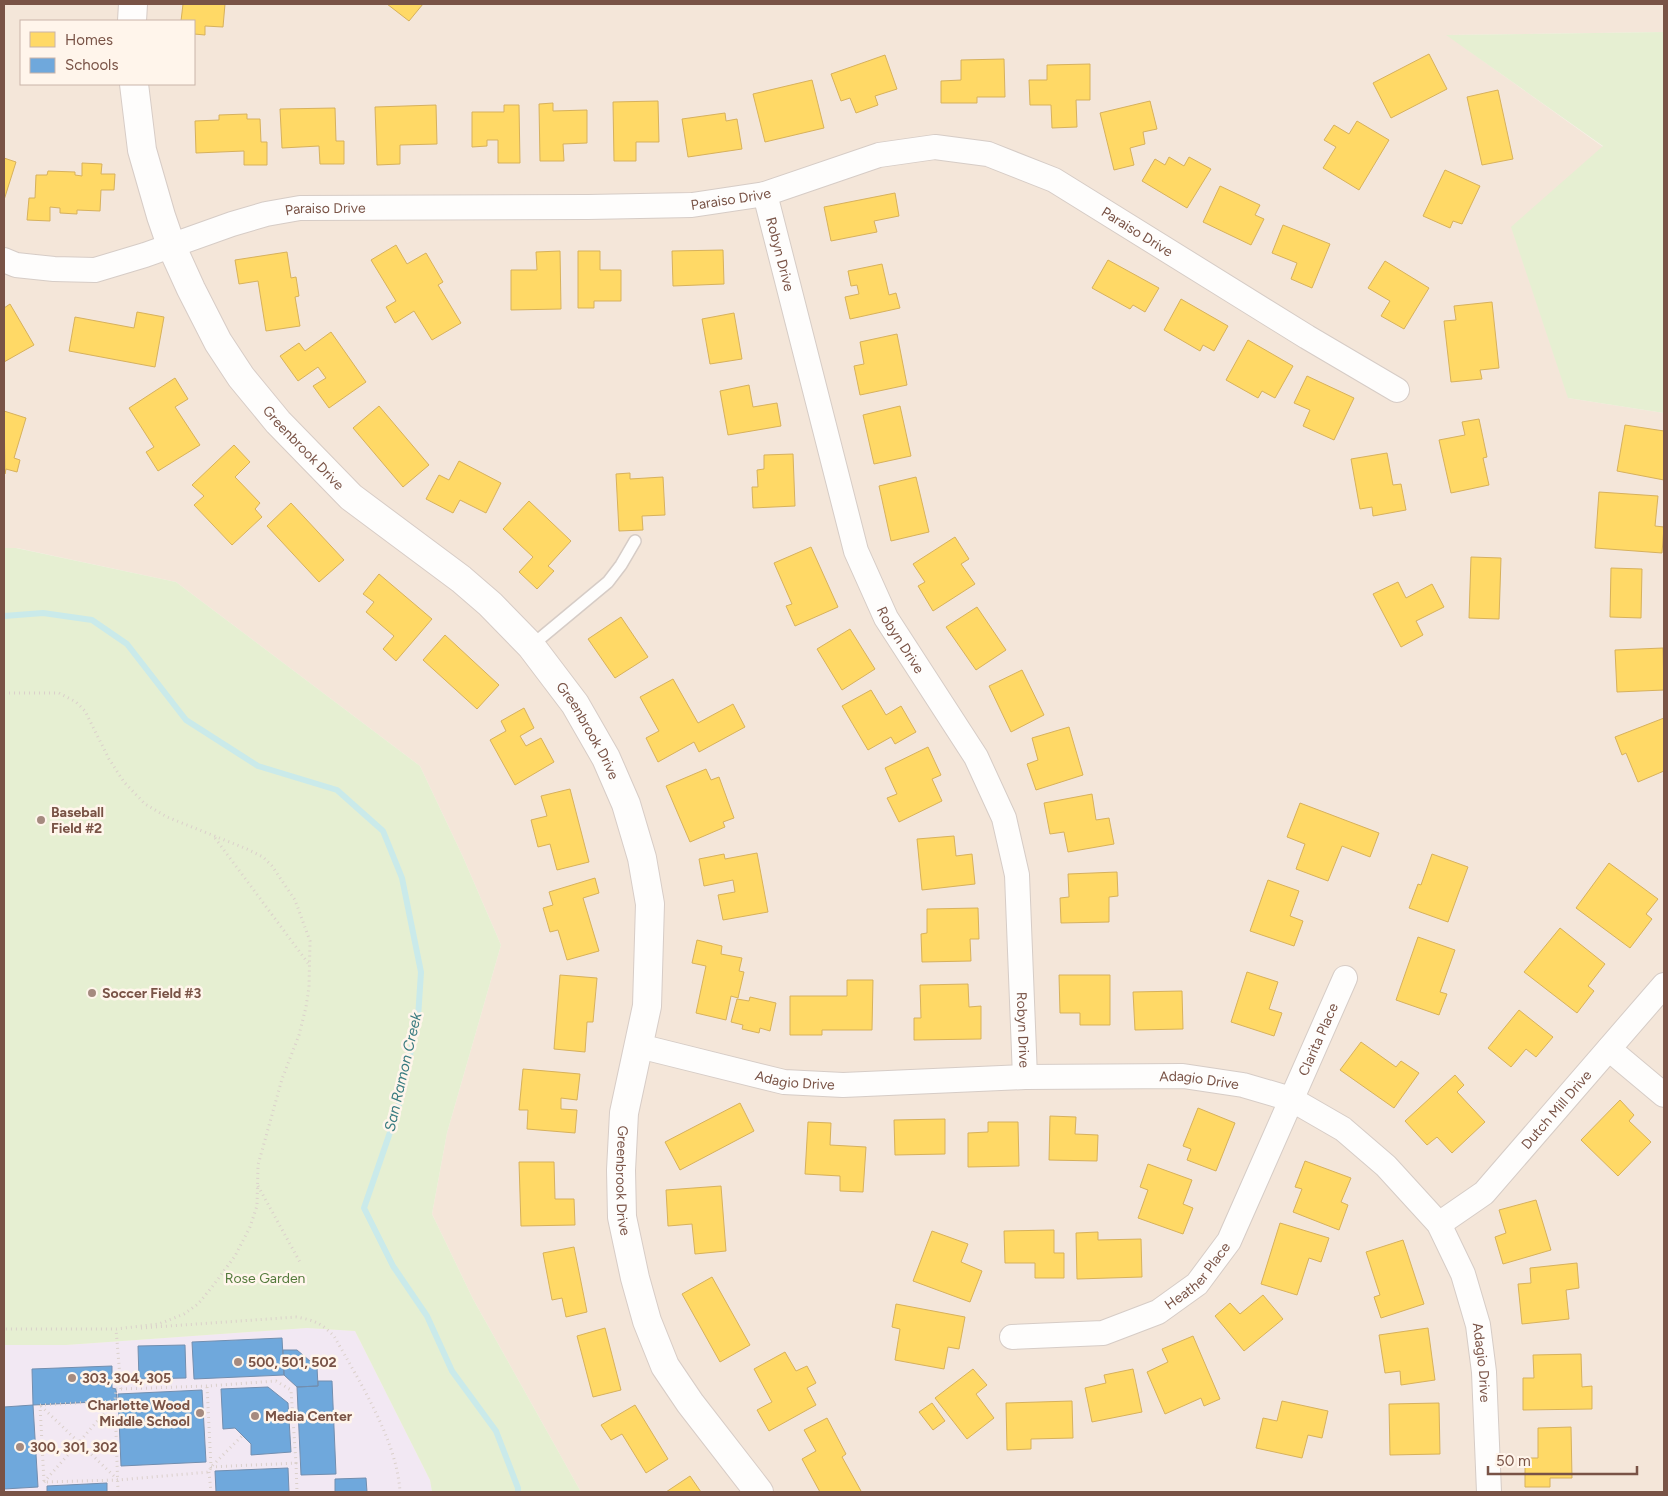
<svg xmlns="http://www.w3.org/2000/svg" width="1668" height="1496" viewBox="0 0 1668 1496" font-family="Figtree,sans-serif">
	<style>
		.residential { fill: #f4e6d9; fill-rule: evenodd }
		.education { fill: #f2e8f3 }
		.green { fill: #e6efd2 }
		.homes { fill: #ffd966; stroke: #d7b15c }
		.schools { fill: #6fa8dc; stroke: #728eaf }
		.lines { fill: none; stroke-linecap: round; stroke-linejoin: round }
		.stream { stroke: #caeaea; stroke-width: 6 }
		.lane-casing { stroke: #d6ccc6; stroke-width: 14 }
		.street-casing { stroke: #d6ccc6; stroke-width: 26 }
		.secondary-casing { stroke: #d7ccc6; stroke-width: 30 }
		.path { stroke: #dbd0cb; stroke-width: 3; stroke-dasharray: 1 4; stroke-linecap: butt }
		.lane { stroke: #fefdfc; stroke-width: 11 }
		.street { stroke: #fefdfc; stroke-width: 24 }
		.secondary { stroke: #fefdfc; stroke-width: 28 }
		.poi-dot { fill: #a58a7f; stroke: #fff5eb; stroke-width: 2 }
		.labels { text-anchor: middle; stroke-width: 5; stroke-linejoin: round; paint-order: stroke }
		.street-label { font-size: 14px; fill: #795346; stroke: #fff5eb }
		.poi-label { font-size: 14px; font-weight: bold; fill: #795346; stroke: #fff5eb; text-anchor: start }
		.park-label { font-size: 14px; fill: #537a3b; stroke: #fff5eb }
		.water-label { font-size: 15px; font-style: italic; fill: #397b80; stroke: #fff5eb }
	</style>
	<rect width="100%" height="100%" fill="#f8f1e9"/>
	<path class="residential" d="M4 4H1664V32L1447 35 1603 147 1568 398 1664 413V1492H581L473 1299 432 1214 447 1133 501 945 463 857 420 766 176 582 17 548H4ZM21 21H194V84H21Z"/>
	<path class="education" d="M307 1328 355 1331 430 1480 432 1492H4V1345H66Z"/>
	<path class="green" d="M1664 32V413L1568 398 1511 227 1603 146 1446 35Z
		M4 548H16L176 582 420 766 463 857 501 945 447 1133 432 1214 473 1299 581 1492H432L430 1480 355 1331 307 1328 66 1345H4Z"/>
	<path class="homes" d="M183 4H225L223 27 205 26V35L194 34V21H181Z
		M387 4H423L409 21Z
		M1429 54 1447 89 1391 118 1373 83Z
		M885 55 897 89 875 96 878 105 856 113 850 98 841 101 831 74Z
		M1004 59 1005 97H977V103H941V81L961 80V60Z
		M1090 64V100H1076L1077 127 1052 128 1051 105H1030L1029 80H1047V65Z
		M812 80 824 128 765 142 753 94Z
		M1498 90 1513 159 1482 165 1467 97Z
		M658 101 659 142H636V161H614L613 102Z
		M1150 101 1157 129 1143 132 1145 144 1130 148 1134 165 1114 170 1100 113Z
		M553 103V111L587 110V143L563 144 564 161H540L539 104Z
		M436 105 437 144 400 145V164L377 165 375 107Z
		M504 105H519L520 163H498V140H487V146L472 147V112H504Z
		M335 108 336 141H344V164H320L319 146 282 148 280 109Z
		M725 113 726 121 737 119 742 149 688 157 682 119Z
		M247 114V119H260L261 142H267V165H244V151L196 153 195 121 219 120V115Z
		M1357 121 1389 140 1359 190 1323 168 1336 147 1324 140 1334 125 1349 134Z
		M1169 157 1184 166 1189 157 1211 169 1187 208 1142 181 1155 159 1165 165Z
		M4 158 16 162 4 200Z
		M82 163 102 164 101 174H115L114 190H101L100 211 77 210V214L60 213V208L50 207V221L27 220 29 198H35L36 175H47L48 171 75 172V175L82 176Z
		M1445 170 1480 186 1462 224 1453 221 1450 228 1423 216Z
		M1220 186 1260 205 1255 215 1264 219 1251 245 1203 222Z
		M895 193 899 216 874 221 877 232 831 241 824 207Z
		M1283 225 1330 244 1312 288 1291 279 1297 263 1272 253Z
		M396 245 407 264 426 253 443 282 438 285 461 323 432 340 414 311 395 323 386 307 396 301 371 260Z
		M723 250 724 284 673 286 672 251Z
		M560 251 561 309 511 310V270H537L536 252Z
		M578 251H600V270H621V301H594V308H578Z
		M287 252 291 278 296 277 299 296 295 297 300 326 266 331 258 281 239 284 235 260Z
		M1108 260 1159 288 1145 312 1133 305 1130 309 1092 288Z
		M1385 261 1429 288 1404 329 1381 316 1390 301 1368 288Z
		M882 264 889 295 896 293 900 308 850 319 845 297 859 294 857 285 851 286 848 271Z
		M1181 299 1228 326 1214 351 1203 345 1200 351 1164 330Z
		M1492 302 1499 368 1480 370 1482 379 1451 382 1444 321 1456 320 1454 306Z
		M10 304 34 345 4 362V308Z
		M137 312 164 317 155 367 69 351 75 317 134 328Z
		M734 313 742 359 710 364 702 319Z
		M331 332 366 382 329 408 313 386 326 378 318 367 298 381 280 356 299 343 305 351Z
		M897 334 907 385 860 395 854 366 864 364 860 342Z
		M1248 340 1293 366 1275 398 1262 391 1258 398 1226 380Z
		M1307 376 1354 398 1334 440 1303 426 1310 410 1294 403Z
		M175 378 188 399 175 407 200 445 158 471 146 452 154 447 129 408Z
		M749 385 753 407 777 403 781 426 728 435 720 391Z
		M379 406 429 465 403 487 353 428Z
		M900 406 911 456 874 464 863 415Z
		M4 411 26 418 14 458 20 460 17 472 6 469 5 474Z
		M1479 419 1487 457 1483 458 1489 485 1451 493 1439 440 1465 435 1462 422Z
		M1625 425 1664 431V480L1617 471Z
		M234 445 250 462 235 477 260 503 255 509 262 517 232 545 194 505 204 496 192 485Z
		M1387 453 1393 485 1401 484 1406 510 1373 516 1372 507 1360 509 1351 459Z
		M793 454 795 506 753 508 752 487H758L757 470 764 469V455Z
		M459 461 501 483 486 513 460 500 453 513 426 499 439 475 449 480Z
		M630 473V479L663 477 665 515 642 516 643 530 619 531 616 474Z
		M916 477 929 532 891 541 879 486Z
		M1599 492 1658 496 1655 526 1664 527 1662 553 1595 548Z
		M529 501 571 541 548 566 554 571 537 589 519 572 533 557 503 529Z
		M291 503 344 560 319 582 267 526Z
		M955 537 969 559 961 564 975 584 933 611 918 586 925 582 913 564Z
		M811 547 838 607 795 626 786 606 792 604 774 563Z
		M1471 557 1501 558 1499 619 1469 618Z
		M1611 568 1642 569 1641 618 1610 617Z
		M379 574 432 619 396 661 383 649 394 636 366 612 374 602 363 594Z
		M1398 582 1406 598 1432 584 1444 607 1416 621 1423 635 1401 647 1373 594Z
		M977 607 1006 650 976 670 946 627Z
		M621 617 648 657 615 678 588 639Z
		M850 629 875 669 842 690 817 649Z
		M445 635 499 685 477 709 423 660Z
		M1663 648 1664 690 1617 692 1615 650Z
		M1022 670 1044 715 1011 732 989 686Z
		M673 679 698 723 733 704 745 727 699 752 694 742 658 762 646 738 659 731 640 697Z
		M871 690 886 715 901 706 916 732 895 744 891 737 868 750 842 706Z
		M524 708 534 728 520 736 526 746 541 738 554 762 515 785 490 740 506 731 501 721Z
		M1664 718V771L1638 782 1626 753 1622 755 1615 737Z
		M1069 727 1083 775 1036 790 1027 764 1038 760 1032 738Z
		M928 747 941 775 932 779 942 801 899 822 887 798 897 794 885 768Z
		M706 769 711 780 719 777 734 818 723 822 725 827 690 842 666 786Z
		M570 789 589 862 557 870 550 844 538 847 531 820 547 816 541 796Z
		M1092 794 1096 820 1109 818 1114 844 1068 852 1064 832 1050 834 1044 803Z
		M1300 803 1379 833 1370 857 1342 846 1328 881 1296 869 1305 844 1287 837Z
		M954 836 956 856 972 854 975 884 922 890 917 839Z
		M757 853 768 912 723 920 718 895 735 892 733 880 704 886 699 859 724 854 725 859Z
		M1432 854 1468 867 1448 922 1409 908 1418 884 1421 885Z
		M1609 863 1658 899 1646 914 1652 919 1630 948 1576 908Z
		M1117 872 1118 896 1109 897V922L1061 923 1060 898 1069 897 1068 874Z
		M595 878 599 893 583 898 599 951 567 960 558 930 550 932 543 908 553 905 549 892Z
		M1268 880 1299 891 1290 916 1303 921 1294 946 1250 931Z
		M978 908 979 939H970L971 961 922 962 921 934 927 933V909Z
		M1560 928 1605 964 1588 986 1594 991 1577 1013 1524 972Z
		M1418 937 1455 950 1440 992 1447 994 1439 1015 1396 1000Z
		M697 940 722 946 721 954 742 958 739 971 744 972 738 998 731 996 726 1020 696 1013 706 966 692 963Z
		M1247 972 1278 982 1269 1009 1282 1013 1274 1036 1231 1022Z
		M560 975 597 978 593 1022H587L585 1052 554 1049Z
		M1059 975H1110V1025H1080V1013H1060Z
		M847 980H873L872 1030H822V1035H790V996H847Z
		M968 984 969 1007 981 1006V1039L914 1040V1018H921L920 985Z
		M1182 991 1183 1029 1135 1030 1133 992Z
		M750 997 776 1003 770 1031 760 1028 759 1033 742 1029 743 1025 731 1022 737 999 749 1001Z
		M1519 1010 1553 1037 1536 1057 1526 1049 1511 1067 1488 1048Z
		M1361 1042 1396 1067 1401 1061 1419 1073 1394 1108 1340 1070Z
		M523 1069 580 1074 577 1100 561 1098V1109L577 1110 575 1133 527 1129 528 1110H519Z
		M1455 1075 1464 1085 1457 1092 1485 1122 1452 1153 1437 1137 1427 1145 1405 1121Z
		M1620 1100 1634 1115 1629 1121 1651 1142 1618 1176 1581 1140Z
		M740 1103 754 1131 680 1170 665 1142Z
		M1198 1108 1235 1123 1216 1171 1187 1160 1191 1149 1183 1146Z
		M1050 1116 1076 1117 1075 1134 1098 1135 1097 1161 1049 1160Z
		M945 1119V1154L895 1155 894 1120Z
		M808 1122 831 1123 830 1145 866 1147 863 1192 840 1191V1176L805 1174Z
		M988 1122H1018L1019 1166 968 1167V1133L988 1132Z
		M1305 1161 1351 1178 1341 1202 1348 1205 1339 1230 1293 1212 1302 1189 1295 1187Z
		M519 1162H554L555 1199H574L575 1225 521 1226Z
		M1148 1164 1192 1180 1183 1204 1193 1208 1183 1234 1138 1218 1148 1190 1140 1187Z
		M721 1186 726 1251 695 1254 692 1224 668 1226 666 1190Z
		M1536 1200 1551 1250 1503 1264 1495 1237 1506 1233 1499 1210Z
		M1280 1223 1329 1238 1321 1262 1309 1258 1297 1295 1261 1284Z
		M1054 1230V1253H1064V1278H1035V1263H1005L1004 1231Z
		M932 1231 968 1244 961 1262 982 1271 970 1302 913 1281Z
		M1098 1232V1240L1141 1239 1142 1277 1077 1279 1076 1233Z
		M1403 1240 1424 1304 1381 1318 1374 1297 1380 1295 1366 1252Z
		M574 1247 587 1312 566 1317 562 1298 552 1300 543 1253Z
		M1577 1263 1579 1288 1566 1290 1569 1319 1522 1324 1518 1284 1531 1283 1530 1268Z
		M712 1277 750 1345 720 1362 682 1294Z
		M1263 1295 1283 1319 1244 1351 1215 1316 1230 1303 1240 1314Z
		M896 1304 965 1317 959 1349 948 1347 944 1369 895 1360 900 1329 892 1327Z
		M605 1328 621 1390 593 1397 577 1336Z
		M1428 1328 1435 1380 1401 1385 1400 1371 1385 1373 1379 1335Z
		M1193 1336 1220 1399 1204 1406 1201 1398 1165 1414 1147 1372 1168 1362 1162 1349Z
		M785 1352 796 1371 807 1366 816 1383 807 1388 816 1405 769 1431 757 1410 772 1402 754 1369Z
		M1581 1354 1582 1387 1592 1386V1409L1523 1410V1378H1534L1533 1355Z
		M973 1369 987 1385 976 1394 994 1418 967 1439 935 1398Z
		M1133 1369 1142 1412 1092 1422 1085 1388 1106 1383 1104 1375Z
		M1072 1401 1073 1438 1031 1439V1449L1007 1450 1006 1403Z
		M1282 1401 1328 1411 1322 1438 1308 1435 1302 1458 1256 1448 1263 1418 1277 1421Z
		M932 1403 945 1421 933 1430 919 1412Z
		M1439 1403 1440 1454 1390 1455 1389 1404Z
		M635 1405 668 1459 646 1473 622 1434 611 1440 601 1425Z
		M827 1418 846 1454 842 1457 861 1491 859 1492H820L802 1459 816 1451 804 1430Z
		M1571 1427 1572 1478H1550V1487H1525V1458H1538V1428Z
		M690 1476 701 1492H666Z"/>
	<path class="schools" d="M282 1338 284 1375 194 1379 192 1342Z
		M185 1345 186 1378 139 1379 138 1346Z
		M283 1350H297L317 1367 318 1386 297 1387 284 1375Z
		M112 1366V1388L116 1389 117 1401 33 1405 32 1369Z
		M318 1381H332L336 1474 301 1475 297 1387 318 1386Z
		M268 1387 288 1403 291 1452 251 1455V1444L235 1428 223 1429 221 1389Z
		M202 1390 206 1462 121 1466 118 1394Z
		M33 1405 38 1487 4 1489V1407Z
		M288 1468 289 1492H216L215 1471Z
		M366 1478 367 1492H335V1479Z
		M107 1483V1492H47V1486Z"/>
	<g class="lines">
		<path class="stream" d="M4 616 43 613 92 620 127 644 186 720 258 766 337 790 383 831 402 878 421 972 418 1018 398 1109 364 1208 393 1266 427 1316 452 1371 496 1431 518 1488V1492"/>
		<defs>
			<path id="lane" d="M531 646 608 582 621 565 635 541"/>
			<g id="street">
				<path id="s1" d="M765 194 856 551 886 618 976 757 1004 818 1017 875 1025 1077"/>
				<path id="s2" d="M4 260 16 265 54 269 95 270 145 255 232 224 266 214 300 208 588 207 692 205 765 194 879 155 935 147 988 154 1054 180 1307 337 1397 390"/>
				<path id="s3" d="M639 1046 784 1082 843 1085 1025 1077 1183 1076 1243 1085 1291 1099 1343 1129 1386 1166 1439 1224 1463 1274 1478 1325 1484 1372 1489 1492"/>
				<path d="M1609 1049 1664 1095"/>
				<path id="s4" d="M1439 1224 1484 1193 1664 985"/>
				<path id="s5" d="M1012 1337 1103 1333 1158 1312 1197 1284 1229 1241 1345 978"/>
			</g>
			<g id="secondary">
				<path d="M132 21 133 4"/>
				<path id="s6" d="M134 84 142 150 161 216 171 245 191 289 218 342 241 377 278 422 351 497 461 579 490 604 531 646 575 704 606 758 626 804 642 858 650 904 647 1006 624 1113 621 1170 622 1217 635 1278 647 1321 665 1366 690 1403 759 1492"/>
			</g>
		</defs>
		<use href="#lane" class="lane-casing"/>
		<use href="#street" class="street-casing"/>
		<use href="#secondary" class="secondary-casing"/>
		<path class="path" d="M4 693H59L76 702 85 711 109 759 124 782 145 804 167 817 247 849 263 857 272 866 295 900 310 941 309 987 306 1007 299 1035 282 1079 258 1165 257 1206 250 1227 235 1256 212 1287 198 1304 184 1314 159 1324 116 1329H4
			M215 838 308 963
			M258 1186 301 1264
			M141 1328 296 1317C314 1320 321 1323 334 1336 359 1381 397 1440 400 1492
			M121 1389 207 1386 276 1381 291 1390 296 1463 211 1467 207 1386
			M40 1405 44 1482 118 1480 209 1472 211 1467 242 1436
			M40 1405 115 1401 118 1492
			M41 1406 117 1479
			M296 1463 297 1492
			M209 1472 211 1492
			M44 1482 115 1401 116 1389H121L116 1329"/>
		<use href="#lane" class="lane"/>
		<use href="#street" class="street"/>
		<use href="#secondary" class="secondary"/>
	</g>
	<g class="poi-dot">
		<circle cx="41" cy="820" r="5"/>
		<circle cx="92" cy="993" r="5"/>
		<circle cx="238" cy="1362" r="5"/>
		<circle cx="72" cy="1378" r="5"/>
		<circle cx="200" cy="1413" r="5"/>
		<circle cx="255" cy="1416" r="5"/>
		<circle cx="20" cy="1447" r="5"/>
	</g>
	<g class="labels">
		<g class="street-label">
			<text dy="5" stroke="none"><textPath href="#s2" startOffset="738">Paraiso Drive</textPath></text>
			<text dy="5" stroke="none"><textPath href="#s2" startOffset="332">Paraiso Drive</textPath></text>
			<text dy="5" stroke="none"><textPath href="#s2" startOffset="1172">Paraiso Drive</textPath></text>
			<text dy="5" stroke="none"><textPath href="#s1" startOffset="62">Robyn Drive</textPath></text>
			<text dy="5" stroke="none"><textPath href="#s6" startOffset="410">Greenbrook Drive</textPath></text>
			<text dy="5" stroke="none"><textPath href="#s1" startOffset="468">Robyn Drive</textPath></text>
			<text dy="5" stroke="none"><textPath href="#s6" startOffset="815">Greenbrook Drive</textPath></text>
			<text dy="5" stroke="none"><textPath href="#s1" startOffset="888">Robyn Drive</textPath></text>
			<text dy="5" stroke="none"><textPath href="#s5" startOffset="472">Clarita Place</textPath></text>
			<text dy="5" stroke="none"><textPath href="#s3" startOffset="160">Adagio Drive</textPath></text>
			<text dy="5" stroke="none"><textPath href="#s3" startOffset="565">Adagio Drive</textPath></text>
			<text dy="5" stroke="none"><textPath href="#s4" startOffset="165">Dutch Mill Drive</textPath></text>
			<text dy="5" stroke="none"><textPath href="#s6" startOffset="1280">Greenbrook Drive</textPath></text>
			<text dy="5" stroke="none"><textPath href="#s5" startOffset="204">Heather Place</textPath></text>
			<text dy="5" stroke="none"><textPath href="#s3" startOffset="1001">Adagio Drive</textPath></text>
		</g>
		<g class="poi-label">
			<text x="51" y="817">Baseball<tspan x="51" dy="16">Field #2</tspan></text>
			<text x="102" y="998">Soccer Field #3</text>
			<text x="248" y="1367">500, 501, 502</text>
			<text x="82" y="1383">303, 304, 305</text>
			<text x="190" y="1410" text-anchor="end">Charlotte Wood<tspan x="190" dy="16">Middle School</tspan></text>
			<text x="265" y="1421">Media Center</text>
			<text x="30" y="1452">300, 301, 302</text>
		</g>
		<g class="park-label">
			<text x="265" y="1283">Rose Garden</text>
		</g>
		<g class="water-label">
			<text transform="translate(403 1072) rotate(-77)" y="5">San Ramon Creek</text>
		</g>
	</g>
	<rect width="1668" height="1496" fill="none" stroke="#795346" stroke-width="10"/>
	<rect x="20" y="20" width="175" height="65" fill="#fff5eb" stroke="#c9b4a9"/>
	<rect x="30" y="32" width="25" height="15" fill="#ffd966" stroke="#c9b4a9"/>
	<text x="65" y="45" font-size="15" fill="#795346">Homes</text>
	<rect x="30" y="58" width="25" height="15" fill="#6fa8dc" stroke="#c9b4a9"/>
	<text x="65" y="70" font-size="15" fill="#795346">Schools</text>
	<path d="M1488 1466v8h149v-8" fill="none" stroke="#795346" stroke-width="2.5"/>
	<text x="1496" y="1466" font-size="15" fill="#795346" stroke="#fff5eb" stroke-width="4" paint-order="stroke">50 m</text>
</svg>
